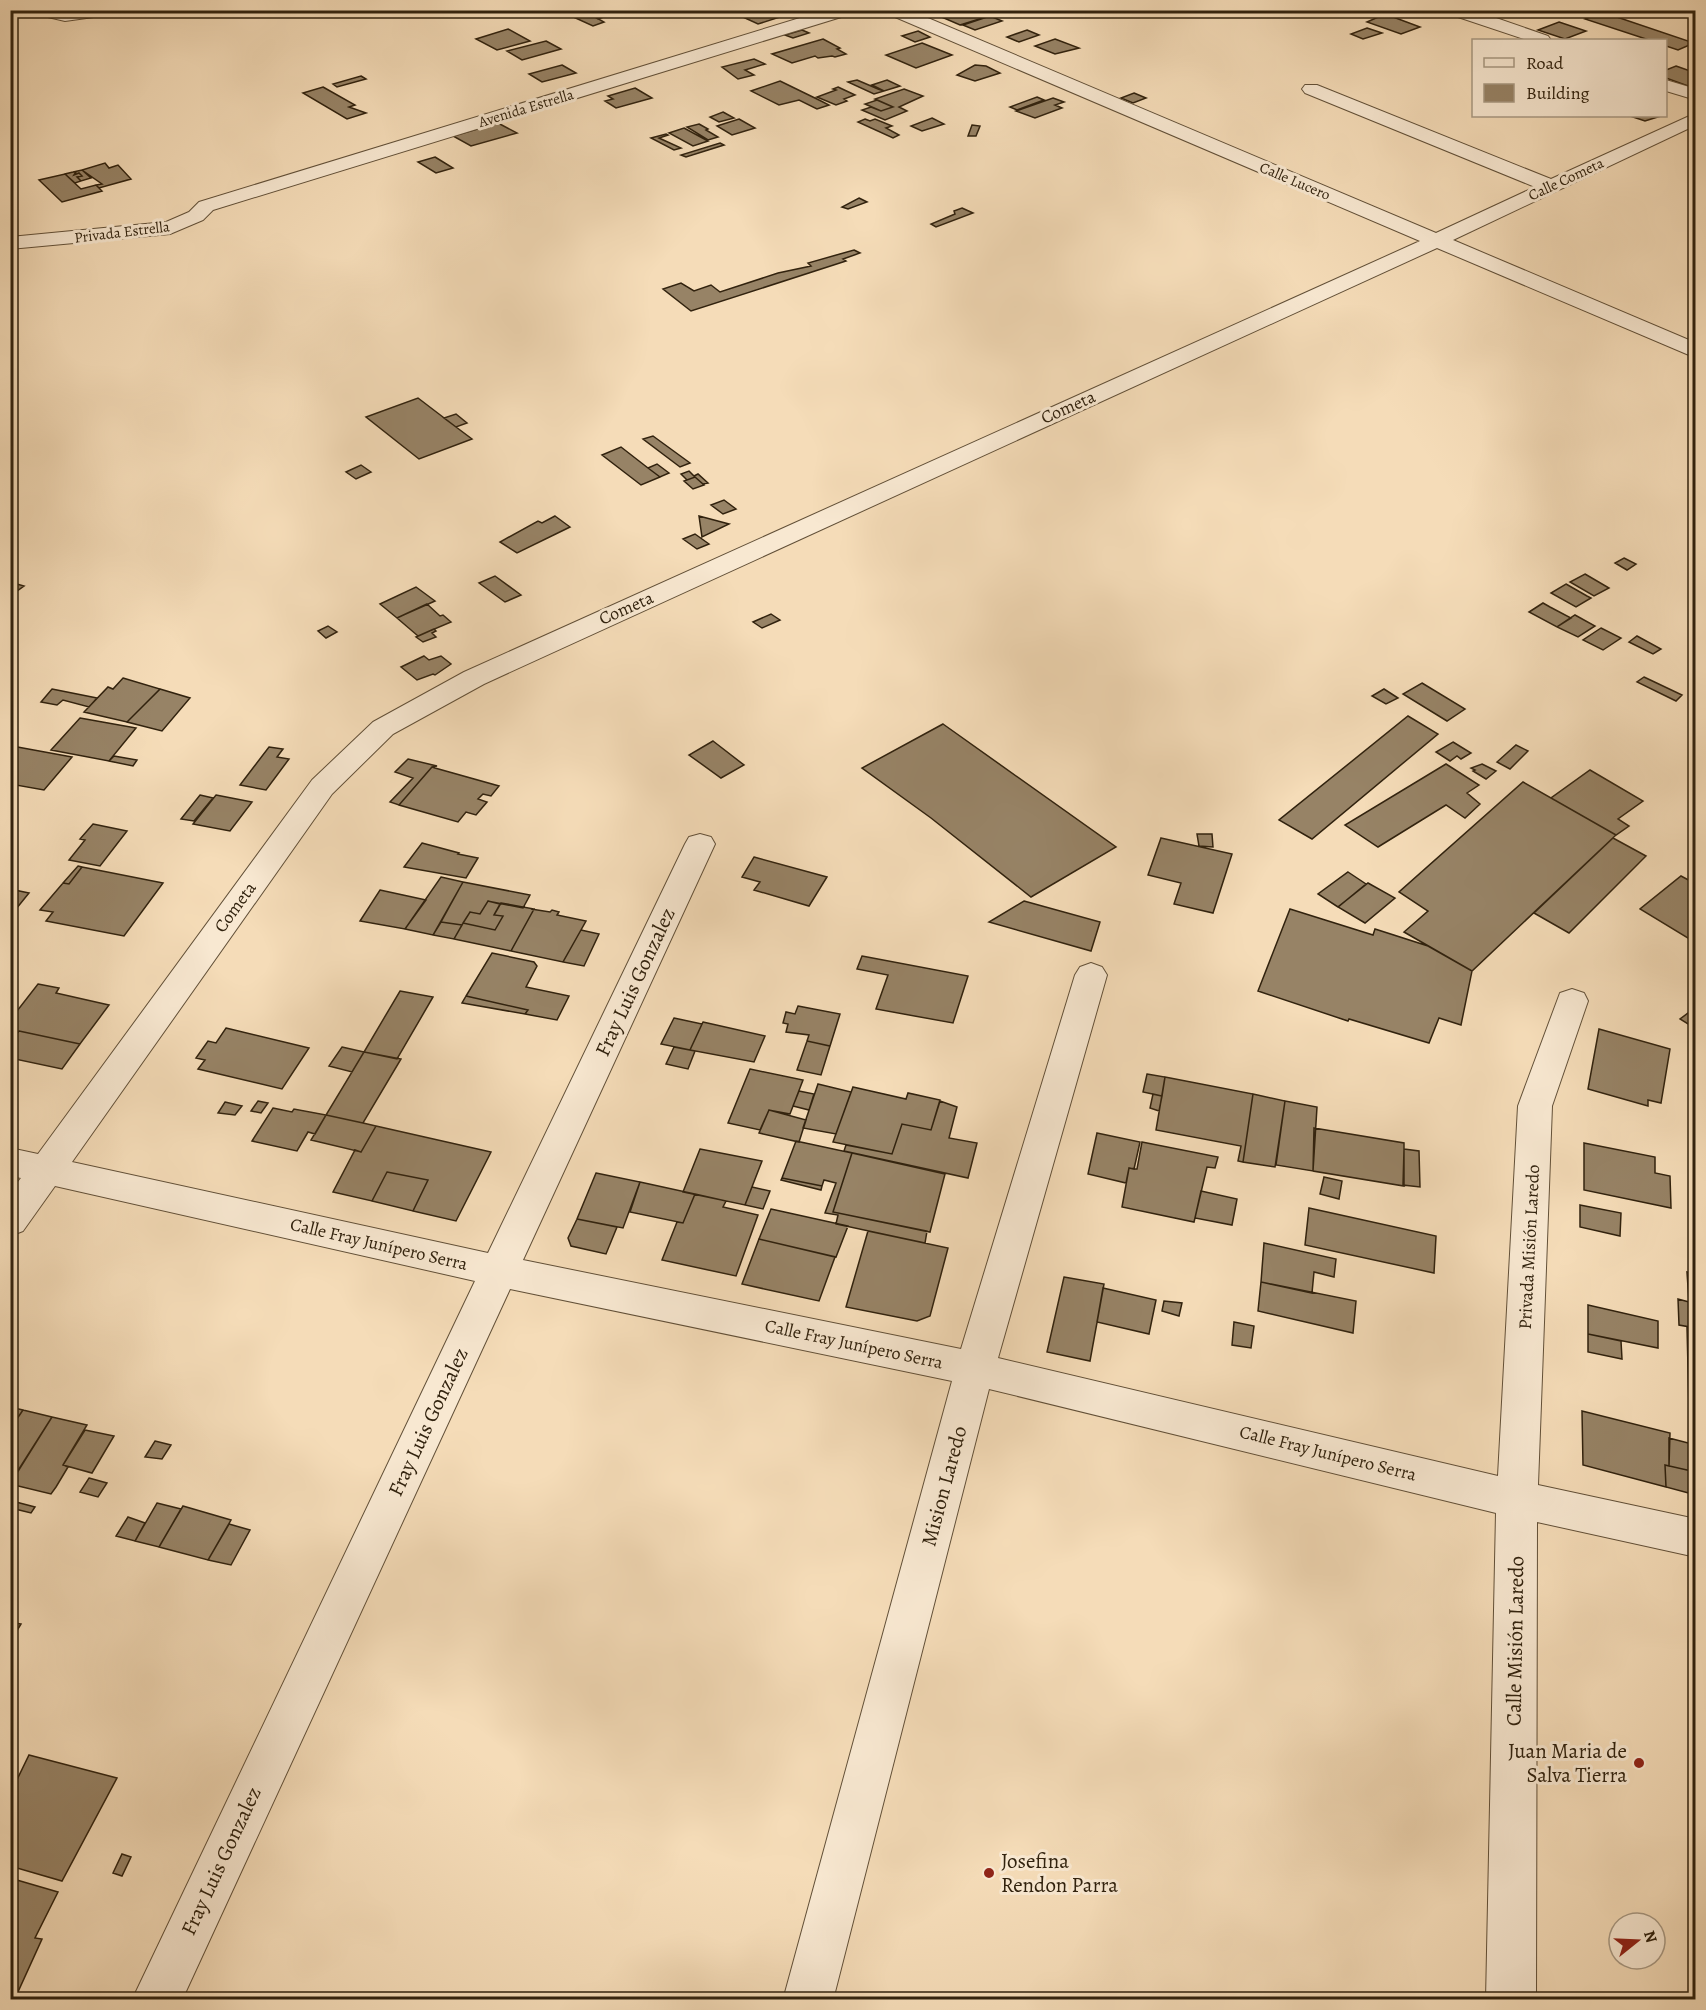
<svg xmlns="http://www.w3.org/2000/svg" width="1706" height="2010" viewBox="0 0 1706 2010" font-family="Alegreya,serif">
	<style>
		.building { fill: #978366; stroke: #31220e; stroke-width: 1.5 }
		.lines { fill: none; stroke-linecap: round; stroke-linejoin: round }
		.minor-casing { stroke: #625038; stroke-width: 2 }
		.minor { fill: #f8e8d1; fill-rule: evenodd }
		.poi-dot { fill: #8f2418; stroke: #f8e8d1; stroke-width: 2 }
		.labels { text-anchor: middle; stroke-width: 6; stroke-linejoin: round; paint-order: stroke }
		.far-street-label { font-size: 15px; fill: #31220e; stroke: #f8e8d1 }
		.street-label { font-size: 18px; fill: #31220e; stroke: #f8e8d1 }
		.near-street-label { font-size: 21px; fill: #31220e; stroke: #f8e8d1 }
		.near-poi-label { font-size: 21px; fill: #31220e; stroke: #f8e8d1; text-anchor: end }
	</style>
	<rect width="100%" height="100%" fill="#f5dcb8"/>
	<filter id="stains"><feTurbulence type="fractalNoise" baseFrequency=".00333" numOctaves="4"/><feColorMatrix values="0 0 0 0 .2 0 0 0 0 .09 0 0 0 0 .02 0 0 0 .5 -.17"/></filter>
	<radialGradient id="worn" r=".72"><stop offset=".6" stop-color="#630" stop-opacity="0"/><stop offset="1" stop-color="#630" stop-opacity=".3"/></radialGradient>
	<path class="building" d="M558 10H599L588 13 604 22 593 26Z
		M599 10H610L616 13 598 19 588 13Z
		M967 10H977L989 16 960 25 944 18Z
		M761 11 777 18 758 24 743 17Z
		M1602 12 1694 43 1678 50 1666 46V40H1649L1585 19Z
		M1385 14 1420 27 1401 34 1367 22Z
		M990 16 1002 21 975 30 963 25Z
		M1559 22 1586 31 1565 39 1538 30Z
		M1367 28 1382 33 1363 39 1351 34Z
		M508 29 530 41 497 50 476 39Z
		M802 30 809 33 793 38 785 35Z
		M1027 30 1039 35 1019 42 1007 37Z
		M918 31 930 37 915 42 902 36Z
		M823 39 840 48 837 49 846 54 835 57 832 56 818 58 815 56 792 63 772 54Z
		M1055 39 1079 48 1055 54 1035 46Z
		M546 41 561 49 522 60 507 51Z
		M922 43 952 55 916 68 886 55Z
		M754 59 765 64 745 70 754 75 738 79 722 67Z
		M562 65 576 73 542 82 529 74Z
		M975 65 986 66 1000 73 975 81 957 75Z
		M1676 66 1696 73V82L1688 86 1666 78V70Z
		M361 76 366 79 337 87 333 84Z
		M857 80 878 89 884 91 874 94 848 82Z
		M887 80 900 86 884 91 872 85Z
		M780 81 821 101 829 105 817 109 799 100 779 105 751 91Z
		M323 87 355 105 349 107 366 113 347 119 303 93Z
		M838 87 855 95 844 99 847 101 836 105 817 97 836 90 833 89Z
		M635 88 652 98 616 108 605 101 613 99 608 96Z
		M904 89 923 96 899 107 907 111 885 120 862 110 871 107 881 111 893 107 875 99Z
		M1134 93 1146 98 1133 103 1121 98Z
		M1037 97 1044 100 1017 110 1010 107Z
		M1053 98 1064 102 1055 105 1062 108 1035 118 1016 111Z
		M877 100 893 107 881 111 865 104Z
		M723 112 734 118 719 122 710 117Z
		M1630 116H1661L1645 121Z
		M932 118 944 124 922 131 911 126Z
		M739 119 755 128 732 135 717 126Z
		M865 119 870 121 875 119 892 126 886 128 899 135 893 138 858 122Z
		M498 123 517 133 471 146 453 136Z
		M699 124 708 129 706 130 718 137 708 140 687 127Z
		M972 125 980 126 976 136H968Z
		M684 128 708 141 693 146 669 133Z
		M666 134 668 135 659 138 681 148 674 150 651 138Z
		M720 143 724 145 686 157 681 155Z
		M435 157 453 168 436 173 418 162Z
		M105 163 109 168 118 165 131 179 99 188 96 185 102 184 82 170Z
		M82 170 91 178 81 181 77 177 82 176 79 173 74 175 76 172H73Z
		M73 172H76L74 175 79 173 82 176 77 177 81 181 75 183 65 174Z
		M65 174 81 189 96 185 102 191 62 202 39 180Z
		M859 198 867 202 848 209 842 207Z
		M962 208 973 213 936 227 931 224 955 214 954 211Z
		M854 250 860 253 843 259 846 261 691 311 663 289 681 283 694 291 711 285 720 292 778 273 811 266 808 263Z
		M418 398 456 427 472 439 419 459 366 417Z
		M456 414 467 423 456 427 444 418Z
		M653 436 690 463 680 467 643 439Z
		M621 447 648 468 660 477 641 485 602 455Z
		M657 464 669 473 660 477 648 468Z
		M361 465 371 472 356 479 346 472Z
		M689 471 694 476 698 474 708 483 703 484 695 477 687 480 681 474Z
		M695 477 704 485 693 489 684 481Z
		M724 500 736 509 723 514 711 505Z
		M555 516 570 527 517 553 500 542 538 521 542 523Z
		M699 516 729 524 702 537Z
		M695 534 709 544 697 549 683 539Z
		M1624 558 1636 564 1627 570 1615 563Z
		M1585 574 1609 588 1594 596 1570 582Z
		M495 576 521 595 505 602 479 583Z
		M10 582 24 586 10 596Z
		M1566 584 1587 596 1591 598 1576 607 1551 593Z
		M416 587 435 601 397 618 380 604Z
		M1543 603 1550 607 1571 618 1557 627 1529 612Z
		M427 604 440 616 443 615 451 622 418 636 397 618Z
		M771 614 780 620 762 628 753 622Z
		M1575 615 1595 626 1578 637 1557 627Z
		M328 626 337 632 326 638 318 631Z
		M1601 628 1621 638 1603 650 1583 640Z
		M434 629 436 631 432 633 436 637 423 642 416 637Z
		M1637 636 1661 649 1653 654 1629 642Z
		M424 656 429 660 441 656 451 664 435 675 433 674 417 680 401 667Z
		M1644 677 1682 695 1676 701 1637 682Z
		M123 678 160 689 127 722 84 712 108 687 113 689Z
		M1422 683 1465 709 1447 721 1403 694Z
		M52 689 97 698 89 707 63 700 57 705 41 702Z
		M160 689 190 698 162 731 127 722Z
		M1384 689 1398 698 1386 704 1372 696Z
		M1408 716 1438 734 1312 839 1279 820Z
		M80 718 136 728 109 761 51 750Z
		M943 724 1116 847 1031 897 931 818 862 768Z
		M713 741 744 765 721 778 689 755Z
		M1453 742 1471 753 1461 759 1457 756 1450 761 1436 752Z
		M1516 745 1528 751 1510 769 1497 762Z
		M12 746 72 757 44 790 10 784Z
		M269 747 283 749 277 757 289 759 266 790 240 785Z
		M114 756 137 760 133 766 109 761Z
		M408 759 437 766 432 767 399 805 390 802 413 778 395 772Z
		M1446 764 1479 785 1467 793 1480 804 1465 818 1446 805 1378 847 1345 825Z
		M1482 764 1496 771 1486 779 1473 771 1475 770 1471 768Z
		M432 767 435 768 499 786 491 796 483 794 478 799 487 802 476 815 466 812 458 822 399 805Z
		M1590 770 1643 801 1618 819 1629 826 1616 835 1551 798Z
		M1523 782 1616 835 1472 971 1404 932 1428 911 1399 892Z
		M200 795 213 798 194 821 181 819Z
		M216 795 252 802 230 831 193 824Z
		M93 824 127 831 100 866 69 860 85 840 80 839Z
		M1197 834H1212L1213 847 1199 846Z
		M1161 838 1232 854 1213 913 1174 904 1181 883 1148 875Z
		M1613 838 1646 856 1569 933 1534 913Z
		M422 843 459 853 458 854 478 858 466 878 404 867Z
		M754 857 827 877 809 906 754 890 760 882 742 877Z
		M78 866 82 867 69 884 63 883Z
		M82 867 163 883 124 936 46 921 53 912 40 910 63 883 69 884Z
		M1348 872 1366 884 1338 907 1318 894Z
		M1681 876 1696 884V943L1640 909Z
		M441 877 463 882 433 935 405 929Z
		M463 882 530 895 523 908 488 901 480 914 470 912 462 925 441 922Z
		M1368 883 1395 898 1365 923 1338 907Z
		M10 889 29 893 12 914H10Z
		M380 890 426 900 405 929 360 921Z
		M488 901 500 904 494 915 503 916 495 930 463 923 470 912 480 914Z
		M1024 901 1100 922 1091 951 989 922Z
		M501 903 534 909 511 951 454 939 463 923 495 930 503 916 494 915Z
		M532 909H531L550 912 552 910 559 912 557 915 586 921 563 962 511 951 534 909Z
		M1290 909 1373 935 1375 929 1428 946 1472 971 1461 1025 1439 1018 1429 1043 1349 1019 1348 1021 1258 991Z
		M441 922 462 925 454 939 433 935Z
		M581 930 599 934 584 966 563 962Z
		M492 953 534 962 537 966 526 987 569 996 557 1020 525 1014 528 1010 466 996Z
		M862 956 968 976 953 1023 876 1009 888 975 857 969Z
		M38 984 59 988 56 993 109 1005 80 1044 19 1031 10 1042V1020Z
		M400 991 433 997 397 1059 364 1052Z
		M466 996 528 1010 525 1014 462 1003Z
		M798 1006 840 1014 830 1046 807 1041 809 1035 786 1032 788 1024 783 1023 786 1012 795 1014Z
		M1696 1007V1029L1680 1019Z
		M674 1018 702 1024 690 1050 661 1044Z
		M703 1022 765 1036 754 1062 690 1050Z
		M226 1028 309 1048 282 1089 198 1069 205 1060 196 1058 208 1041 216 1043Z
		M1599 1029 1670 1049 1661 1103 1648 1100V1106L1588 1089Z
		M19 1031 80 1044 62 1069 10 1058V1042Z
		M807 1041 830 1046 821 1075 797 1070Z
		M342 1047 364 1052 352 1072 329 1066Z
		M674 1047 695 1051 688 1069 666 1064Z
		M364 1052 401 1059 363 1123 326 1115Z
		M750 1069 803 1080 790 1114 769 1110 760 1130 728 1123Z
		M1147 1074 1165 1077 1162 1096 1143 1092Z
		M1165 1077 1253 1094 1243 1162 1238 1161 1241 1146 1156 1130Z
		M818 1084 851 1092 836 1134 803 1128Z
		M853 1087 906 1099 908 1093 940 1100 931 1130 902 1124 892 1154 833 1142Z
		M799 1091 814 1094 809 1110 793 1106Z
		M1153 1094 1162 1096 1159 1111 1150 1108Z
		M1253 1094 1285 1101 1275 1167 1243 1162Z
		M258 1101 268 1103 261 1113 251 1111Z
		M940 1101 957 1107 949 1138 977 1143 968 1178 844 1151 846 1145 892 1154 902 1124 931 1130Z
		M1285 1101 1317 1107 1313 1171 1276 1165Z
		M225 1102 242 1106 235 1115 218 1113Z
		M273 1108 292 1112 294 1109 326 1115 315 1134 308 1132 297 1151 252 1141Z
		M769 1110 806 1120 799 1142 759 1133Z
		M326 1115 363 1123 376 1126 361 1152 311 1140Z
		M376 1126 491 1152 456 1221 413 1211 428 1180 387 1172 372 1201 333 1192 355 1150 361 1152Z
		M1314 1128 1404 1143V1186L1313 1171Z
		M1097 1133 1140 1142 1134 1169 1129 1168 1126 1183 1088 1174Z
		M796 1141 852 1153 833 1212 927 1231 925 1243 836 1224 838 1215 825 1213 836 1183 824 1180 822 1186 782 1178Z
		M1142 1142 1218 1157 1215 1168 1207 1167 1194 1222 1122 1207 1129 1168 1137 1169Z
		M1584 1143 1655 1157V1173L1670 1176 1671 1208 1584 1190Z
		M700 1149 762 1161 745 1205 683 1192Z
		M1404 1149 1419 1151 1420 1187 1403 1185Z
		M852 1153 945 1174 930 1232 833 1212Z
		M387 1172 428 1180 413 1211 372 1201Z
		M596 1173 640 1182 623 1228 577 1219Z
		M1324 1177 1342 1181 1339 1199 1320 1194Z
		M782 1178 822 1186 821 1190 781 1180Z
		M640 1182 695 1194 683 1223 630 1212Z
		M752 1187 770 1191 763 1209 745 1205Z
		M1201 1191 1237 1199 1232 1225 1195 1218Z
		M695 1194 726 1201 723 1207 758 1215 736 1276 662 1260 677 1222 683 1223Z
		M1580 1205 1621 1213 1620 1236 1580 1227Z
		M1309 1208 1436 1236 1434 1273 1305 1245Z
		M771 1209 848 1226 836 1257 759 1239Z
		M577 1219 617 1227 606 1254 571 1246 568 1238Z
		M868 1231 948 1248 930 1316 917 1321 846 1307Z
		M759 1239 835 1257 819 1301 742 1284Z
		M1264 1243 1336 1259 1334 1277 1314 1272 1312 1293 1261 1282Z
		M1687 1272 1696 1274V1328L1679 1325 1678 1299 1689 1302Z
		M1064 1277 1104 1284 1090 1361 1047 1352Z
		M1261 1282 1356 1301 1353 1333 1258 1311Z
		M1103 1288 1156 1300 1149 1334 1097 1322Z
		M1164 1301 1182 1303 1179 1316 1162 1311Z
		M1588 1305 1658 1321V1348L1588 1334Z
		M1234 1322 1254 1326 1251 1348 1232 1345Z
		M1687 1327 1696 1328V1409L1689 1408Z
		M1588 1334 1621 1341 1622 1359 1588 1352Z
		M10 1407 23 1410 10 1429Z
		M23 1410 52 1417 12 1480 10 1429Z
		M1582 1411 1670 1433 1669 1466 1665 1465 1666 1487 1583 1465Z
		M52 1417 87 1425 63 1465 68 1467 56 1487 51 1494 10 1484Z
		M85 1430 114 1436 92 1473 63 1465Z
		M1669 1438 1696 1445V1472L1669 1466Z
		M155 1441 171 1445 162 1459 145 1457Z
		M1665 1465 1696 1472V1495L1666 1487Z
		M89 1478 107 1483 98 1497 80 1492Z
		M16 1502 35 1507 31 1513 11 1508Z
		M157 1503 181 1509 159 1547 135 1541Z
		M183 1506 231 1520 208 1560 159 1547Z
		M128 1517 145 1523 135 1541 116 1536Z
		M229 1524 250 1530 231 1565 208 1560Z
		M10 1622 21 1624 10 1642Z
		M29 1755 117 1778 62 1881 10 1866V1794Z
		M122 1854 131 1857 122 1876 113 1873Z
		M10 1878 58 1892 35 1938 42 1939 17 1994 10 1992Z"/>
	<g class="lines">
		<defs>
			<path id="minor" d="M10 10H24L10 18Z
				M33 10H116L108 15 65 21 35 14Z
				M826 10H853L851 14 213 210 203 220 170 234 10 249V237L166 222 189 212 199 202Z
				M886 10H909L1436 233 1535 187 1305 93 1302 89 1305 85H1317L1551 179 1696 113V125L1453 240 1696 343V358L1437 248 484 684 393 734 332 794 72 1162 488 1253 685 844 689 837 700 834 711 837 715 844 523 1260 961 1349 1075 975 1080 967 1091 963 1102 967 1107 975 998 1358 1498 1476 1518 1106 1560 993 1572 989 1584 993 1588 1001 1552 1106 1538 1485 1696 1519V1557L1537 1522 1536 2000H1486L1496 1513 989 1389 833 2000H783L952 1381 510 1289 182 2000H132L475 1281 55 1186 23 1231 10 1236V1192L21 1178 10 1176V1148L38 1154 312 780 373 722 464 672 1420 241 888 14Z
				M1457 10H1473L1548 36 1551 40H1527L1458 17 1456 13Z
				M1666 80 1696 89V100L1666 91Z"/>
		</defs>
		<use href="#minor" class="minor-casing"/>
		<use href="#minor" class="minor"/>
	</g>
	<g class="poi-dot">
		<circle cx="1639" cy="1763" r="6"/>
		<circle cx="989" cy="1873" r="6"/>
	</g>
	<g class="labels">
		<g class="far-street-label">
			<text transform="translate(526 108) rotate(-17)" y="5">Avenida Estrella</text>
			<text transform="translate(1566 179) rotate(-25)" y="5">Calle Cometa</text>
			<text transform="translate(1295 181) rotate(23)" y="5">Calle Lucero</text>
			<text transform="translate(122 232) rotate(-7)" y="5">Privada Estrella</text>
		</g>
		<g class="street-label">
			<text transform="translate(1068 407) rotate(-24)" y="6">Cometa</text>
			<text transform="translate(626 608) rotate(-24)" y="6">Cometa</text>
			<text transform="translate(235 907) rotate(-54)" y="6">Cometa</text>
			<text transform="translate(379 1244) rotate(13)" y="6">Calle Fray Junípero Serra</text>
			<text transform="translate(1529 1247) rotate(-87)" y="6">Privada Misión Laredo</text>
			<text transform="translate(854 1344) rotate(12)" y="6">Calle Fray Junípero Serra</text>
			<text transform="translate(1328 1453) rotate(14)" y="6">Calle Fray Junípero Serra</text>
		</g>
		<g class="near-street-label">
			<text transform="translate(635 982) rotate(-65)" y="7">Fray Luis Gonzalez</text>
			<text transform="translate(428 1422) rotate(-65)" y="7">Fray Luis Gonzalez</text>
			<text transform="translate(944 1486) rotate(-75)" y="7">Mision Laredo</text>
			<text transform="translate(1515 1641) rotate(-89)" y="7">Calle Misión Laredo</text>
			<text transform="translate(221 1861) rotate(-65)" y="7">Fray Luis Gonzalez</text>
		</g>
		<g class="near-poi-label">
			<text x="1627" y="1758">Juan Maria de<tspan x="1627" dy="24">Salva Tierra</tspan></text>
			<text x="1001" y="1868" text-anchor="start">Josefina<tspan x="1001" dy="24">Rendon Parra</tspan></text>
		</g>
	</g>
	<rect width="1706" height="2010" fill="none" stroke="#f5dcb8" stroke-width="36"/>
	<rect x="12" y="12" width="1682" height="1986" fill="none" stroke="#31220e" stroke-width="3"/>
	<rect x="18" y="18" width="1670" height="1974" fill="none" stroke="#31220e" stroke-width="1.5"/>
	<rect x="1472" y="39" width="195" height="78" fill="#f8e8d1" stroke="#a89983" stroke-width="1.5"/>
	<rect x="1484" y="58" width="30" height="9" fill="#f8e8d1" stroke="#a89983" stroke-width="1.5"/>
	<text x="1526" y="69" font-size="18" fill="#31220e">Road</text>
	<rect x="1484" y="84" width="30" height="18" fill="#978366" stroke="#a89983" stroke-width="1.5"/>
	<text x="1526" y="99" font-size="18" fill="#31220e">Building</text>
	<g transform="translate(1637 1941) rotate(72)"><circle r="28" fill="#f8e8d1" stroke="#a89983" stroke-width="1.5"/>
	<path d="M0-4.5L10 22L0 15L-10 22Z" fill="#8f2418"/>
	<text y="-9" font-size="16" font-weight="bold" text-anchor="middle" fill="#31220e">N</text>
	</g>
	<rect width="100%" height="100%" filter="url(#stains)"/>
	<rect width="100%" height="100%" fill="url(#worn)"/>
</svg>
